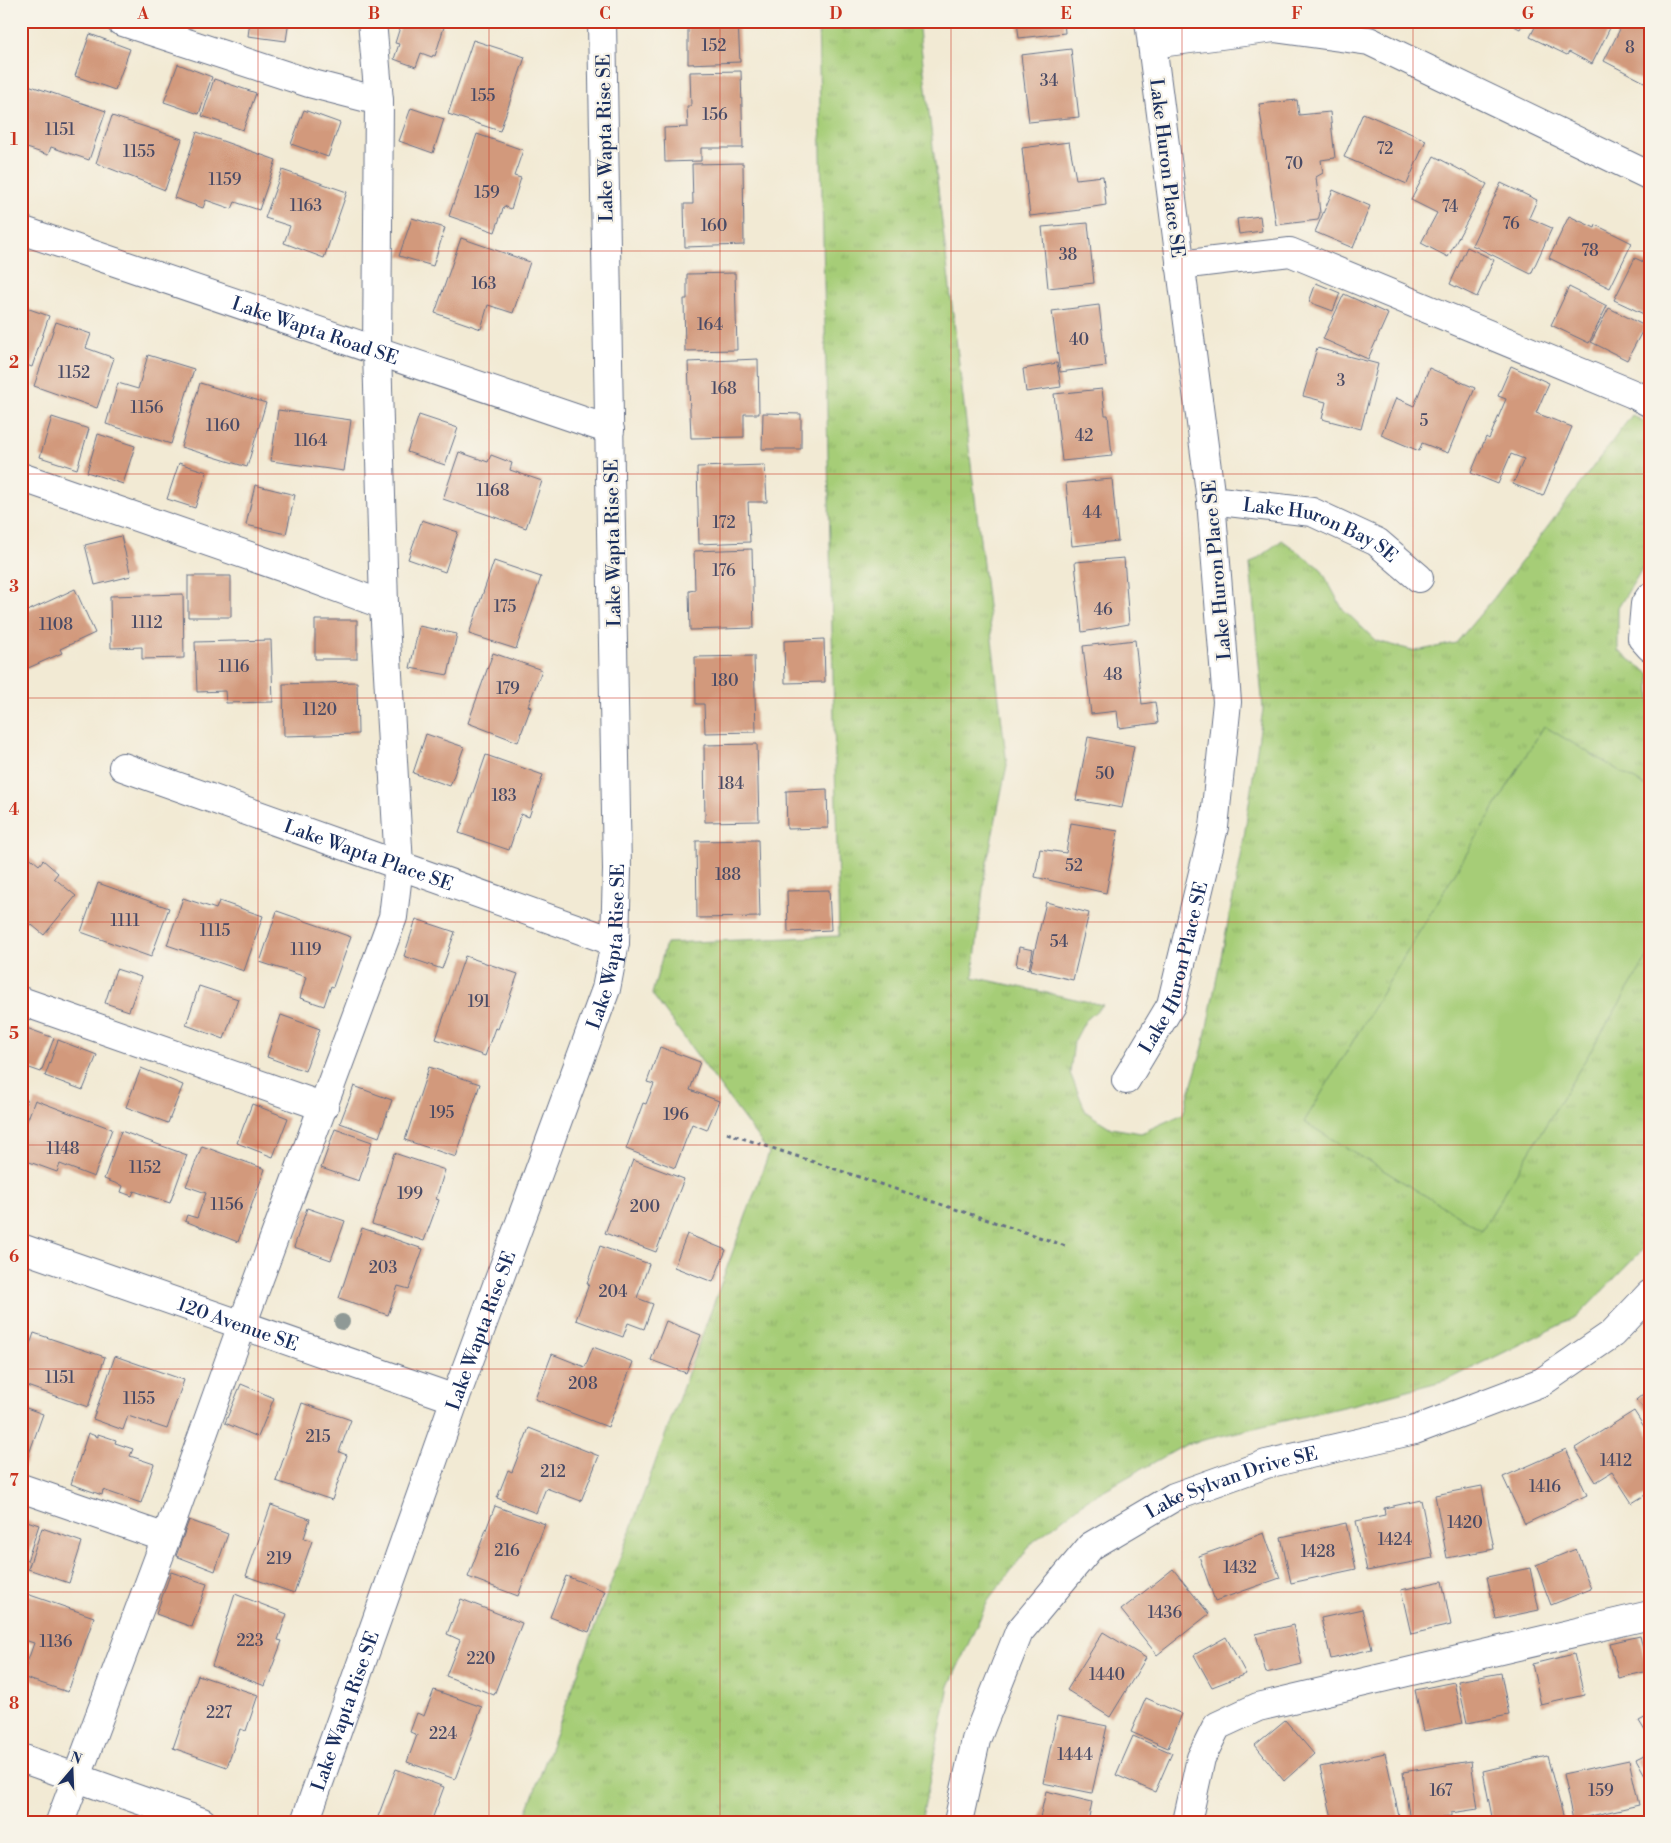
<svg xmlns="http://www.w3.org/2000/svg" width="1671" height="1843" viewBox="0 0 1671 1843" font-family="'Libre Bodoni',serif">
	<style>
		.park { fill: url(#park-tufts); stroke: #607e6a }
		.pitch { fill: #a6cd77; stroke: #607e6a }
		.building { fill: #d2997b }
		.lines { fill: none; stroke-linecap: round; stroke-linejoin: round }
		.minor-casing { stroke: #667087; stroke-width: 30 }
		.path { stroke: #667087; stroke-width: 3; stroke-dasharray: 4 4; stroke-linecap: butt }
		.minor { stroke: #fff; stroke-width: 28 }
		.tree { fill: #8f9996 }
		.grid { fill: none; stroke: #c8321e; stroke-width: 1; stroke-opacity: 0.55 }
		.labels { text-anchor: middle; stroke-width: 4.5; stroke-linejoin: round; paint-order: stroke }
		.number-label { font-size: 16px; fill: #494a65 }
		.street-label { font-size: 19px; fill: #1b2f5e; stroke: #f7f3e8 }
		.neatline { fill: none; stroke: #c8321e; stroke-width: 2 }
		.grid-label { font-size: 16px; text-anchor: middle; font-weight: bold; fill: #c8321e }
	</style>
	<defs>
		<pattern id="park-tufts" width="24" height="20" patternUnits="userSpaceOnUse" patternTransform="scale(1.25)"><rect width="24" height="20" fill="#a6cd77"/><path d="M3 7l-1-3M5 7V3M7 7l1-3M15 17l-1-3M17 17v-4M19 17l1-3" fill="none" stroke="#8eb069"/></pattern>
	</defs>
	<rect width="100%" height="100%" fill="#f7f3e8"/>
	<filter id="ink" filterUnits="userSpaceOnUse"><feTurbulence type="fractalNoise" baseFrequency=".02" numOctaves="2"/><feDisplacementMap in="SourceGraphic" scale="10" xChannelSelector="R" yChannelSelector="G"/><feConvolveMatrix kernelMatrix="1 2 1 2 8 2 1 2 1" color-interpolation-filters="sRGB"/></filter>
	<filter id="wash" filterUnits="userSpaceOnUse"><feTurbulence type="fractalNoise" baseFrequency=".0096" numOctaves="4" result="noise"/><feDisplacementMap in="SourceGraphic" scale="20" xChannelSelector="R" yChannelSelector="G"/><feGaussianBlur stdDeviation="1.12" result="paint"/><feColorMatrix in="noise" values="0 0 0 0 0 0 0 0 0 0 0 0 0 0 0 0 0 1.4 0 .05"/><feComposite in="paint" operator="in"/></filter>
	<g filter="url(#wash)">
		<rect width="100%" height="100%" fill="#f2ead4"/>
		<path class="park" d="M818 21H918L1007 765 985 872 973 977 1103 1005 1085 1021 1074 1042 1070 1073 1086 1112 1111 1128 1141 1133 1183 1114 1203 1047 1241 857 1263 709 1250 564 1282 540 1321 569 1342 608 1376 641 1416 651 1456 643 1494 598 1632 415 1650 425V556L1618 608V651L1650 674V1242L1578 1316 1450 1379 1355 1404 1187 1444 1088 1499 1033 1542 988 1601 949 1686 921 1822H523L769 1153 652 994 666 943 839 936Z"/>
		<path class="pitch" d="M1544 726 1650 789V953L1482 1230 1304 1122Z"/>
		<g id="blocks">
			<path class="building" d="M250 21H289L286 41 248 36Z
				M402 21H428L444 27 435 56 433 55 432 57 421 53 416 67 394 59 399 44 395 43Z
				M688 21H738L740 62 688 64Z
				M1017 21H1064L1065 33 1019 38Z
				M1504 21H1524L1520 29Z
				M1538 21H1611L1613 22 1592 64 1569 52 1567 55 1530 37Z
				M1624 21H1629L1650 32V85L1604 61Z
				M90 34 130 49 115 90 75 76Z
				M473 40 525 57 500 131 448 114Z
				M1071 49 1079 117 1029 122 1021 55Z
				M178 64 212 77 199 114 164 102Z
				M741 71 743 148H701V161L665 162 664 128 688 127 687 106H691L690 72Z
				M214 79 256 93 243 130 202 116Z
				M28 85 106 111 89 160 51 147 48 155 21 146V103Z
				M1297 100 1299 115 1330 112 1335 158 1321 160 1323 173 1316 177 1320 213 1318 220 1276 225 1259 104Z
				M411 108 444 119 433 153 399 141Z
				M304 110 340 123 328 157 291 144Z
				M1363 113 1426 140 1407 184 1344 157Z
				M112 116 182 139 165 190 96 163Z
				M197 132 276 160 259 210 235 202 232 209 206 200 203 208 174 198Z
				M477 134 523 150 514 176 521 178 511 209 504 206 495 232 449 216Z
				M1069 142 1076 179 1103 176 1106 205 1080 209V210L1030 216 1022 148Z
				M1434 156 1487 184 1448 257 1421 243 1437 213 1411 200Z
				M743 163 744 245 685 247 684 204H693L692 164Z
				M282 170 347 192 324 258 284 243 290 226 265 218Z
				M1501 183 1537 200 1529 218 1552 228 1531 274 1472 245Z
				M1333 190 1370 206 1353 248 1315 232Z
				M1260 216 1262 231 1239 234 1237 219Z
				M1569 216 1595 228 1596 225 1632 243 1610 288 1549 258Z
				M412 218 445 228 433 266 399 256Z
				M1088 223 1094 283 1048 288 1042 227Z
				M461 238 530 262 513 313 488 305 481 329 435 313Z
				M1467 247 1494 260 1477 297 1450 284Z
				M1635 258 1650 265V317L1614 300Z
				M735 273 737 350 685 351 684 299H687V274Z
				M1316 283 1340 293 1333 311 1309 302Z
				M1569 287 1607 306 1589 343 1551 325Z
				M1344 294 1388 314 1368 359 1323 339Z
				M1099 305 1106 366 1060 372 1052 311Z
				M21 306 49 316 32 367 21 363Z
				M1609 308 1645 326 1627 360 1591 342Z
				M56 322 91 334 86 348 114 358 97 408 34 386Z
				M1317 348 1378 364 1361 429 1322 419 1326 402 1303 396Z
				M148 355 194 369 171 444 106 424 118 383 138 389Z
				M758 359 759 414H744V437L691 438 688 362Z
				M1057 363 1061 387 1026 392 1023 369Z
				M1511 366 1549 383 1536 413 1572 427 1543 496 1513 484 1524 459 1511 454 1498 484 1471 473 1486 437 1489 439 1506 399 1498 396Z
				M1429 368 1475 388 1448 453 1422 443 1419 451 1381 435 1396 398 1414 406Z
				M200 383 266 403 247 467 181 447Z
				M1102 389 1105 415H1108L1112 456 1062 461 1054 394Z
				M278 410 351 420 344 471 271 461Z
				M763 413 801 414V449H762Z
				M419 415 458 428 445 465 407 452Z
				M52 417 89 429 77 469 40 457Z
				M98 434 135 446 123 484 87 472Z
				M459 452 488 462 491 455 512 463 510 470 542 481 526 528 443 499Z
				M179 463 207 472 195 508 167 499Z
				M765 465 767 502H748L750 542 699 544 697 467Z
				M1112 479 1118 541 1072 546 1066 483Z
				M255 485 295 495 286 534 246 525Z
				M21 511 29 514 21 531Z
				M422 520 458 532 445 572 408 559Z
				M121 536 131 576 95 585 85 545Z
				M752 549 754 628 690 630 689 591 695 590 694 551Z
				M1124 558 1129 624 1082 632 1075 562Z
				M494 561 541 577 516 649 469 634Z
				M188 576H231V617H188Z
				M75 589 95 633 60 649 62 653 26 669 21 658V614Z
				M183 594 184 658 142 659V647L111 648 110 596Z
				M315 620H357V659H315Z
				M419 626 457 634 448 675 410 668Z
				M824 639 825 682 785 683 784 641Z
				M271 640 273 702 226 703 225 691 197 692 195 642Z
				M1135 640 1142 704 1155 702 1158 723 1119 728 1117 711 1091 714 1083 646Z
				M493 653 542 670 528 706 531 707 518 742 468 723Z
				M754 656 756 732 705 733 704 704H696L695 657Z
				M357 682 358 734 284 736 283 684Z
				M426 734 464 747 450 786 413 773Z
				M1088 737 1134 746 1122 808 1076 800Z
				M757 744 759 821 705 822 704 745Z
				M486 755 543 775 529 817 521 814 509 850 459 833Z
				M827 789 828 828 787 829 786 791Z
				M1071 823 1118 831 1106 893 1035 877 1040 849 1066 853Z
				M758 840 760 917 697 918 696 841Z
				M21 850 39 865 43 860 58 873 54 878 76 896 44 935 21 916Z
				M98 883 169 908 151 957 81 932Z
				M829 890 831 930 788 932 787 891Z
				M183 898 216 909 219 901 263 916 244 971 167 945Z
				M1046 902 1089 913 1073 980 1030 970Z
				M277 911 351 937 333 987 331 986 324 1006 300 998 306 977 260 962Z
				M416 919 455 932 442 969 404 956Z
				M1019 947 1033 950 1029 969 1016 966Z
				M465 956 518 974 498 1029 495 1028 485 1056 436 1039Z
				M116 969 141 977 129 1011 105 1003Z
				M199 986 238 999 224 1039 186 1025Z
				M281 1015 320 1029 305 1071 267 1057Z
				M21 1026 54 1038 41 1072 21 1065Z
				M58 1040 97 1055 83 1090 45 1076Z
				M660 1047 700 1062 690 1090 719 1101 707 1130 692 1124 675 1168 626 1149 643 1103 646 1104 654 1084 647 1082Z
				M429 1067 480 1084 456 1157 405 1140Z
				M141 1068 183 1085 168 1123 126 1107Z
				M354 1086 392 1100 379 1137 340 1123Z
				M21 1098 27 1100 21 1114Z
				M35 1100 112 1129 94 1177 60 1164 57 1172 21 1159V1137Z
				M252 1104 288 1118 273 1157 237 1143Z
				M335 1129 372 1142 359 1181 321 1168Z
				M121 1131 187 1155 170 1203 134 1191 132 1196 121 1192 123 1186 104 1179Z
				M202 1146 265 1169 238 1242 185 1221 187 1215 197 1218 206 1193 186 1186Z
				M394 1153 445 1170 436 1199 439 1200 424 1241 372 1224Z
				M633 1160 684 1179 656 1252 605 1233Z
				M307 1208 345 1221 331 1260 294 1247Z
				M362 1228 423 1249 409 1289 398 1286 388 1315 339 1298Z
				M687 1234 726 1250 713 1282 674 1267Z
				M600 1246 649 1264 637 1298 653 1304 644 1329 628 1323 623 1337 576 1320 589 1284H587Z
				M666 1321 701 1335 686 1373 651 1360Z
				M21 1324 26 1325 22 1340H21Z
				M34 1333 105 1357 88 1407 21 1384V1370Z
				M593 1347 633 1362 608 1427 535 1399 552 1354 585 1367Z
				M115 1356 184 1380 167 1429 128 1416 123 1430 93 1419Z
				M241 1384 274 1398 258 1437 225 1423Z
				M1650 1388V1415L1636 1400Z
				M302 1403 351 1420 339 1452 347 1455 332 1500 276 1481Z
				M21 1406 43 1414 24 1468 21 1467Z
				M1634 1411 1650 1436V1492L1632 1503 1612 1472 1596 1482 1575 1448Z
				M529 1428 599 1456 581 1501 546 1488 536 1513 497 1498 508 1470 512 1472Z
				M88 1433 98 1437V1434L116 1440 115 1443 133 1449 130 1456 154 1464 141 1503 103 1490 102 1495 71 1484Z
				M1566 1449 1587 1495 1525 1524 1503 1477Z
				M1482 1486 1494 1549 1447 1558 1435 1495Z
				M1421 1500 1433 1558 1367 1571 1356 1521 1385 1515 1384 1508Z
				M271 1505 310 1519 304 1538 312 1541 294 1593 246 1576Z
				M495 1506 545 1524 518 1596 468 1577Z
				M21 1519 39 1525 27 1561 21 1560Z
				M189 1520 228 1534 215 1571 176 1556Z
				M1346 1523 1356 1569 1291 1583 1281 1537Z
				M42 1528 82 1542 69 1583 28 1569Z
				M1264 1533 1280 1578 1215 1601 1199 1556Z
				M1576 1549 1591 1589 1551 1605 1536 1565Z
				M1530 1568 1539 1610 1496 1619 1487 1577Z
				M1173 1569 1209 1614 1157 1655 1121 1610Z
				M171 1572 207 1584 192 1627 156 1614Z
				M566 1576 605 1591 589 1632 550 1617Z
				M1442 1581 1451 1625 1411 1634 1401 1590Z
				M27 1594 94 1617 68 1692 22 1677 34 1643 21 1639V1610Z
				M235 1594 287 1614 278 1640 282 1641 265 1686 212 1666Z
				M461 1599 522 1623 494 1695 446 1676 460 1640 447 1634Z
				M1362 1609 1372 1649 1331 1659 1321 1618Z
				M1293 1625 1302 1664 1266 1673 1256 1634Z
				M1103 1632 1146 1658 1110 1717 1067 1690Z
				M1640 1636 1648 1671 1619 1678 1610 1643Z
				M1226 1637 1246 1674 1212 1687 1194 1655Z
				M1574 1654 1584 1695 1541 1705 1532 1664Z
				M1501 1673 1509 1715 1467 1723 1458 1681Z
				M198 1675 258 1695 246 1731 240 1729 227 1767 173 1748Z
				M1454 1682 1463 1723 1424 1731 1415 1690Z
				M434 1690 482 1707 455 1779 407 1762 417 1735 410 1732 417 1713 424 1716Z
				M1146 1698 1182 1714 1168 1748 1131 1732Z
				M1650 1715V1739L1639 1721Z
				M1057 1716 1107 1726 1092 1793 1043 1783Z
				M1285 1720 1314 1754 1284 1781 1255 1745Z
				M1133 1736 1172 1753 1155 1792 1116 1775Z
				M1650 1752V1784L1636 1759Z
				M1385 1753 1400 1821 1333 1822 1320 1767Z
				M1547 1756 1564 1819 1552 1822H1493L1483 1771Z
				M1629 1760 1639 1805 1573 1820 1563 1774Z
				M1471 1761 1478 1809 1451 1813V1816L1410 1822 1403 1772Z
				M396 1769 444 1787 431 1822H376Z
				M1046 1791 1092 1802 1088 1822H1039Z"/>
		</g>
	</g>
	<g filter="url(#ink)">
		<use href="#blocks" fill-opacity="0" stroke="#667087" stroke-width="1"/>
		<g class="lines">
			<defs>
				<g id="minor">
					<path d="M120 21 309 83 379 101"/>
					<path d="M1152 44 1274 28 1369 41 1650 176"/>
					<path id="s1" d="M21 230 610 430"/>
					<path d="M1180 265 1290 252 1633 394 1650 403"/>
					<path d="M21 477 284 568 384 605"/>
					<path id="s2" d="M1211 500 1312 512 1377 542 1419 578"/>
					<path d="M1650 597 1645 604 1642 638 1650 647"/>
					<path id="s3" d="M123 767 615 942"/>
					<path d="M21 1001 324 1107"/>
					<path id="s4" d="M1126 1080 1171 1005 1214 827 1227 702 1211 500 1149 21"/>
					<path id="s5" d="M21 1248 455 1399"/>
					<path d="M21 1488 166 1538"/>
					<path d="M21 1758 202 1822"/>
					<path d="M60 1822 166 1538 242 1325 393 917 399 865 384 605 377 350 379 101 372 21"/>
					<path id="s6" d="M305 1822 455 1399 606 989 615 942 617 870 602 21"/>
					<path id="s7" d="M958 1822 976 1740 1019 1632 1091 1546 1174 1497 1266 1464 1415 1430 1542 1382 1612 1334 1650 1294"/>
					<path d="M1187 1822 1201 1758 1217 1726 1258 1707 1650 1615"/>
				</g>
			</defs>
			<use href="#minor" class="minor-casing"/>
			<path class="path" d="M727 1133 1066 1246"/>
			<use href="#minor" class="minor"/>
		</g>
		<circle class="tree" cx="342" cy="1322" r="8"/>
	</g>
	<path class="grid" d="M258 21V1822M489 21V1822M720 21V1822M951 21V1822M1182 21V1822M1413 21V1822M21 251H1650M21 474H1650M21 698H1650M21 922H1650M21 1145H1650M21 1369H1650M21 1592H1650"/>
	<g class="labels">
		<g class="number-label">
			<text x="714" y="51">152</text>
			<text x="1630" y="53">8</text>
			<text x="1049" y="86">34</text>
			<text x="483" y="101">155</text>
			<text x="715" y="120">156</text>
			<text x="60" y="135">1151</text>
			<text x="1385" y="154">72</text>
			<text x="139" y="157">1155</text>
			<text x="1294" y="169">70</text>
			<text x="225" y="185">1159</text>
			<text x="487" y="198">159</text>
			<text x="306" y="211">1163</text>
			<text x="1450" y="212">74</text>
			<text x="1511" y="229">76</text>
			<text x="714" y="231">160</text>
			<text x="1590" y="256">78</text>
			<text x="1068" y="260">38</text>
			<text x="484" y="289">163</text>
			<text x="710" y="330">164</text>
			<text x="1079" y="345">40</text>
			<text x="74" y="378">1152</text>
			<text x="1341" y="386">3</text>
			<text x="724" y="394">168</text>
			<text x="147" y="413">1156</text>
			<text x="1424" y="426">5</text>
			<text x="223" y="431">1160</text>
			<text x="1084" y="441">42</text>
			<text x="311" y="446">1164</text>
			<text x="493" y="496">1168</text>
			<text x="1092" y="518">44</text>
			<text x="724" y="528">172</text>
			<text x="724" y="576">176</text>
			<text x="505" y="612">175</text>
			<text x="1103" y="615">46</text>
			<text x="147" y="628">1112</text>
			<text x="56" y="630">1108</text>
			<text x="234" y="672">1116</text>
			<text x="1113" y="680">48</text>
			<text x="725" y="686">180</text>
			<text x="508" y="694">179</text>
			<text x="320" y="715">1120</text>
			<text x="1105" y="779">50</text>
			<text x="731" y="789">184</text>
			<text x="504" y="801">183</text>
			<text x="1074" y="871">52</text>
			<text x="728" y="880">188</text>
			<text x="125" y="926">1111</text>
			<text x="215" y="936">1115</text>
			<text x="1059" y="947">54</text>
			<text x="306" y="955">1119</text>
			<text x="479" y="1007">191</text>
			<text x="442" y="1118">195</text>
			<text x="676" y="1120">196</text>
			<text x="63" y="1154">1148</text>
			<text x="145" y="1173">1152</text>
			<text x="410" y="1199">199</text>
			<text x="227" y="1210">1156</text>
			<text x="645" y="1212">200</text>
			<text x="383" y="1273">203</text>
			<text x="613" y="1297">204</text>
			<text x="60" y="1383">1151</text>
			<text x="583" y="1389">208</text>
			<text x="139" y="1404">1155</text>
			<text x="318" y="1442">215</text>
			<text x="1616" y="1466">1412</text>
			<text x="553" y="1477">212</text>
			<text x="1545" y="1492">1416</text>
			<text x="1465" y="1528">1420</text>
			<text x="1395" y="1545">1424</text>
			<text x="507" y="1556">216</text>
			<text x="1318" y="1557">1428</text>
			<text x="279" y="1564">219</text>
			<text x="1240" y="1573">1432</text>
			<text x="1165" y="1618">1436</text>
			<text x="250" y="1646">223</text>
			<text x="56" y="1647">1136</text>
			<text x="481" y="1664">220</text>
			<text x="1107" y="1680">1440</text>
			<text x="219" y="1718">227</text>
			<text x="443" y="1739">224</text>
			<text x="1075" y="1760">1444</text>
			<text x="1441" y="1796">167</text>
			<text x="1601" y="1796">159</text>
		</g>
		<g class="street-label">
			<text transform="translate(604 138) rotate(-91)" y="7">Lake Wapta Rise SE</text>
			<text transform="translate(1168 168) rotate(83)" y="7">Lake Huron Place SE</text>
			<text dy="7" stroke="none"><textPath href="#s1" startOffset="311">Lake Wapta Road SE</textPath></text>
			<text dy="7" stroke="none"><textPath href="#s2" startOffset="115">Lake Huron Bay SE</textPath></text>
			<text transform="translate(612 543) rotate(-91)" y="7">Lake Wapta Rise SE</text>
			<text transform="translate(1216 570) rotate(-95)" y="7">Lake Huron Place SE</text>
			<text dy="7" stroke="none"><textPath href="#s3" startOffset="261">Lake Wapta Place SE</textPath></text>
			<text dy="7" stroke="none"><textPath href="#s6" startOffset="928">Lake Wapta Rise SE</textPath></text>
			<text dy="7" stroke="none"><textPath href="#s4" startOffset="124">Lake Huron Place SE</textPath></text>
			<text dy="7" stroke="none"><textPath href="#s5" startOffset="230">120 Avenue SE</textPath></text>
			<text dy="7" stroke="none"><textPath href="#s6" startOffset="522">Lake Wapta Rise SE</textPath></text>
			<text dy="7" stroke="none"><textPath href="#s7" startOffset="468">Lake Sylvan Drive SE</textPath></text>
			<text dy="7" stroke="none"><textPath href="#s6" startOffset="118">Lake Wapta Rise SE</textPath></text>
		</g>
	</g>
	<rect width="1671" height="1843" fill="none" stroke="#f7f3e8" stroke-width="55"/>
	<g transform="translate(72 1770) rotate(19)" stroke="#f7f3e8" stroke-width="4" paint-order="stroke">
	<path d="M0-4L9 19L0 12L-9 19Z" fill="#1b2f5e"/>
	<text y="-8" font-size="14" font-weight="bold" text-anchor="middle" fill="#1b2f5e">N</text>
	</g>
	<rect x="28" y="28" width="1616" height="1788" class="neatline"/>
	<g class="grid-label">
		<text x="143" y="19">A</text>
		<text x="374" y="19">B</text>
		<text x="605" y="19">C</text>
		<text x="836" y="19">D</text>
		<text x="1066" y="19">E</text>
		<text x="1297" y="19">F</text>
		<text x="1528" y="19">G</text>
		<text x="14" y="145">1</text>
		<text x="14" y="368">2</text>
		<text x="14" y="592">3</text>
		<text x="14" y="815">4</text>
		<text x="14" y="1039">5</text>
		<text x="14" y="1262">6</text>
		<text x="14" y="1486">7</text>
		<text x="14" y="1709">8</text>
	</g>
</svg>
